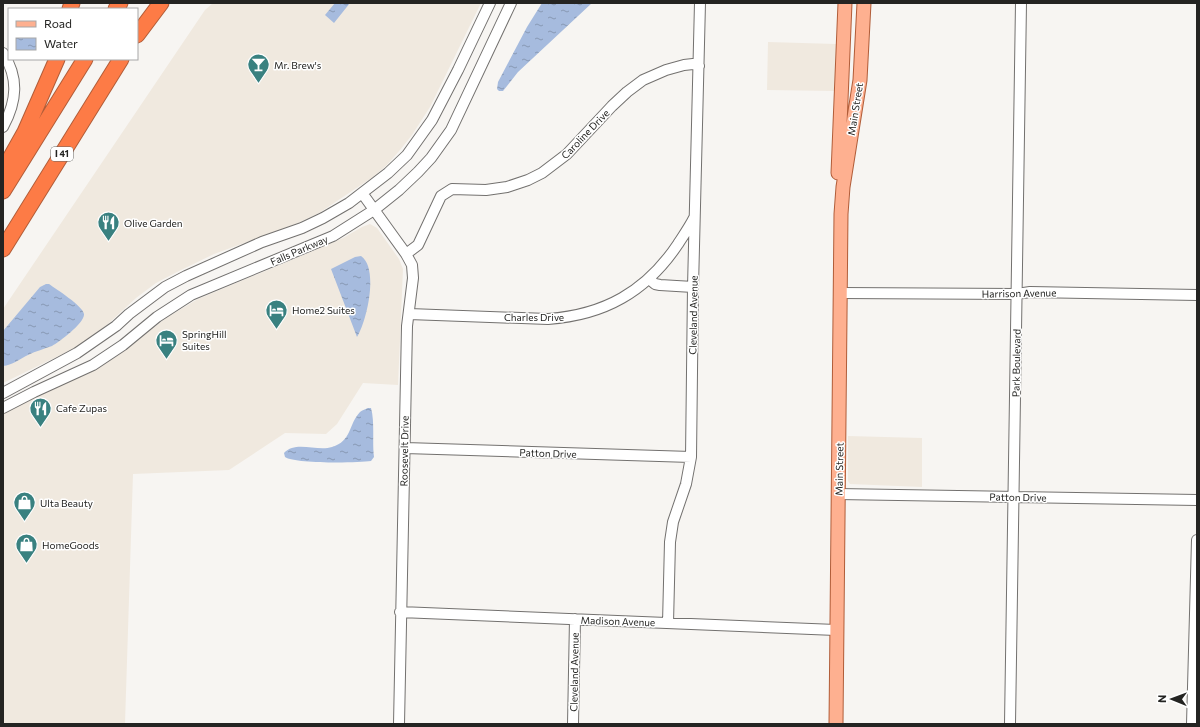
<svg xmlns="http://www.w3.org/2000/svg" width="1200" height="727" viewBox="0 0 1200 727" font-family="Commissioner,sans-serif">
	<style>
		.built { fill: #f0e9df }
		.water { fill: url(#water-ripples) }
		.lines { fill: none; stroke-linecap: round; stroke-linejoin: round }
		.minor-casing { stroke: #73716f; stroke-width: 12 }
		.major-casing { stroke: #b15d39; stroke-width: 15 }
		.highway-casing { stroke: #b15d39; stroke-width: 17 }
		.minor { stroke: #fff; stroke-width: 10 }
		.major { stroke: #feb090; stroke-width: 13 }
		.highway { stroke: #fd7b46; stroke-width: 15 }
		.labels { text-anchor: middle; stroke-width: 3; stroke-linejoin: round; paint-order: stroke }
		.shield { fill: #fff; stroke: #666664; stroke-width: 1 }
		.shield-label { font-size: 9px; font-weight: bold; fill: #242422 }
		.poi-label { font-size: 10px; fill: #242422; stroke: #fff; text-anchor: start }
		.street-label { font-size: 10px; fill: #242422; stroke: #fff }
	</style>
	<defs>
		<pattern id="water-ripples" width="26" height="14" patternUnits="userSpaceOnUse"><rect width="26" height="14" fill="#a6bbde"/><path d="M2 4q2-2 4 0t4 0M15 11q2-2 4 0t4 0" fill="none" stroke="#8798b4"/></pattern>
	</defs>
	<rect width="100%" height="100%" fill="#f7f5f2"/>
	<path class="built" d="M213 3H481L430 107 412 135 400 150 387 165 373 177 319 213 296 224 214 254 177 272 156 283 136 298 108 324 79 346 3 383V309L205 10Z
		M768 42 836 44 835 91 767 90Z
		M370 224 377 228 399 259 403 269 398 385 363 383 337 424 326 434 285 433 229 470 133 474 125 724H3V414L10 409 89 371 124 351 166 318 198 299 306 254 343 238 362 227Z
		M848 436 922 438V487L850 484 848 481Z"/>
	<path class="water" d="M335 3H350L334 23 325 15Z
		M542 3H592L518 72 503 91H499L497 89 498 82 527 27Z
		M361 256C379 268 367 321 357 337L331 269 355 257Z
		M46 284H49C56 289 83 306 84 314 85 323 59 342 52 346 44 349 36 351 28 355 20 359 12 365 3 366V331L40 287Z
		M368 408H371C375 422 372 442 374 457L371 461C357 463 295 464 285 457L284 453C296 440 317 452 332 447 352 441 348 425 360 412 362 410 366 409 368 408Z"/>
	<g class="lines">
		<defs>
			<path id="minor" d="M3 53C19 78 17 101 3 127
				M362 193 406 254 412 265 413 278 407 326 399 724
				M406 254 418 245 441 196 452 189 486 190 507 187 528 180 542 173 567 154 612 106 627 92 643 80 666 70 684 65 693 64 699 66
				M649 279 655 284 660 285 693 287
				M841 293 1017 294 1030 292 1197 295
				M409 314 548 319C604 315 646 292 678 244 683 236 689 228 694 218
				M3 393 77 353 116 326 129 314 165 287 186 276 262 242 302 228 323 218 349 203 388 173 407 155 432 120 458 70 490 3
				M3 408 34 392 93 365 123 345 157 317 191 295 333 236 374 210 399 190 418 172 431 158 451 130 511 3
				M405 448 691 457
				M838 494 1197 500
				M400 612 836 630
				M668 623 670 542 673 522 686 484 691 457 693 287 700 3
				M573 724 575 619
				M1010 724 1021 3
				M1192 724 1197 540"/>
			<path id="major" d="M838 173 845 3
				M836 724 841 214 843 187 860 80 864 3"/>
			<path id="highway" d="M70 9 72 3
				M116 9 120 3
				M137 35 161 3
				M3 171 25 132 57 59
				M3 191 85 59
				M3 249 121 59"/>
		</defs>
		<use href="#minor" class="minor-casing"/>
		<use href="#major" class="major-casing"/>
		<use href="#highway" class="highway-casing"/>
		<use href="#minor" class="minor"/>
		<use href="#major" class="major"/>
		<use href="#highway" class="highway"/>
	</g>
	<defs>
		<symbol id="bar-pin" viewBox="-11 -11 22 30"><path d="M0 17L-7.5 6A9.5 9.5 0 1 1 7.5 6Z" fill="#398180" stroke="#fff"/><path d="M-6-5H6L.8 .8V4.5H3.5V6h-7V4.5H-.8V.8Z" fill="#fff"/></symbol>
		<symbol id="restaurant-pin" viewBox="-11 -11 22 30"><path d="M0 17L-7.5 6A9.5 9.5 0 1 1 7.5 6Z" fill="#398180" stroke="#fff"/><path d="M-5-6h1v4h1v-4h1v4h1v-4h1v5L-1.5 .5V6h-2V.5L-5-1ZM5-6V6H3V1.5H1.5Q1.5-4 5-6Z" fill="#fff"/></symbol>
		<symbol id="hotel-pin" viewBox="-11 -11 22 30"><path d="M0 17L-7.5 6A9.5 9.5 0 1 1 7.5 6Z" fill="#398180" stroke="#fff"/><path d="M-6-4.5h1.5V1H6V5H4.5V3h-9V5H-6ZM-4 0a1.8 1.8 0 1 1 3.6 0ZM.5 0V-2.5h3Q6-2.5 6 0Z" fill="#fff"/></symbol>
		<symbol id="shop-pin" viewBox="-11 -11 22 30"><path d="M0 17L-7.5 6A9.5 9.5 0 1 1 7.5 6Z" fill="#398180" stroke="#fff"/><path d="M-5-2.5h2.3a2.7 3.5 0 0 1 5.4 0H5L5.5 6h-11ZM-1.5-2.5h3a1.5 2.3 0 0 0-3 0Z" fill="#fff"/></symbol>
	</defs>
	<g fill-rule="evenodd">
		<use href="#bar-pin" x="246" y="52" width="25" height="34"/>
		<use href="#restaurant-pin" x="96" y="210" width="25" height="34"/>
		<use href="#hotel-pin" x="264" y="298" width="25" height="34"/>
		<use href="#hotel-pin" x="154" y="328" width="25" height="34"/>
		<use href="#restaurant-pin" x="28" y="396" width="25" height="34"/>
		<use href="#shop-pin" x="12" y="490" width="25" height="34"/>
		<use href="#shop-pin" x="14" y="532" width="25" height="34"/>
	</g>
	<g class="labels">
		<rect class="shield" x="51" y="147" width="22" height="14" rx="3"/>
		<g class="shield-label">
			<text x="62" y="157">I 41</text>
		</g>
		<g class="poi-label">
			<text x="274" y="69">Mr. Brew's</text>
			<text x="124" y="227">Olive Garden</text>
			<text x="292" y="314">Home2 Suites</text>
			<text x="182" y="338">SpringHill<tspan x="182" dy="12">Suites</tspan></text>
			<text x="56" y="412">Cafe Zupas</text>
			<text x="40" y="507">Ulta Beauty</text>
			<text x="42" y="549">HomeGoods</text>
		</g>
		<g class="street-label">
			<text transform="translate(855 109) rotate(-81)" y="4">Main Street</text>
			<text transform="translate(585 134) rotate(-46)" y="4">Caroline Drive</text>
			<text transform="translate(299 250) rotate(-23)" y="4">Falls Parkway</text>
			<text transform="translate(1019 293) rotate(-1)" y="4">Harrison Avenue</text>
			<text transform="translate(693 315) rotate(-89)" y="4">Cleveland Avenue</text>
			<text x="534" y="321">Charles Drive</text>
			<text transform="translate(1016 363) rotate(-89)" y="4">Park Boulevard</text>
			<text transform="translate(404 451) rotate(-89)" y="4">Roosevelt Drive</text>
			<text transform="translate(548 453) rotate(2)" y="4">Patton Drive</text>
			<text transform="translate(839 469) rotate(-89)" y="4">Main Street</text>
			<text transform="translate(1018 497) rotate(1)" y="4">Patton Drive</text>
			<text transform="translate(618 621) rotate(2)" y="4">Madison Avenue</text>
			<text transform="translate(574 672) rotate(-89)" y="4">Cleveland Avenue</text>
		</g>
	</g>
	<rect width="1200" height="727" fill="none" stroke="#242422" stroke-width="8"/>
	<rect x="8" y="8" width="130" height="52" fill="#ffffff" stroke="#a7a7a7"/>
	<rect x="16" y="21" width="20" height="6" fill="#feb090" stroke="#a7a7a7"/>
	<text x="44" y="28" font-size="12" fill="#242422">Road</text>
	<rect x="16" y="38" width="20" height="12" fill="url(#water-ripples)" stroke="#a7a7a7"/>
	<text x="44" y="48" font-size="12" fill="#242422">Water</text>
	<g transform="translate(1172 699) rotate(271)" stroke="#ffffff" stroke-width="3" paint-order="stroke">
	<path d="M0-3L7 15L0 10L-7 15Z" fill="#242422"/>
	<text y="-6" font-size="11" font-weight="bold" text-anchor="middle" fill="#242422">N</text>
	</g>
</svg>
